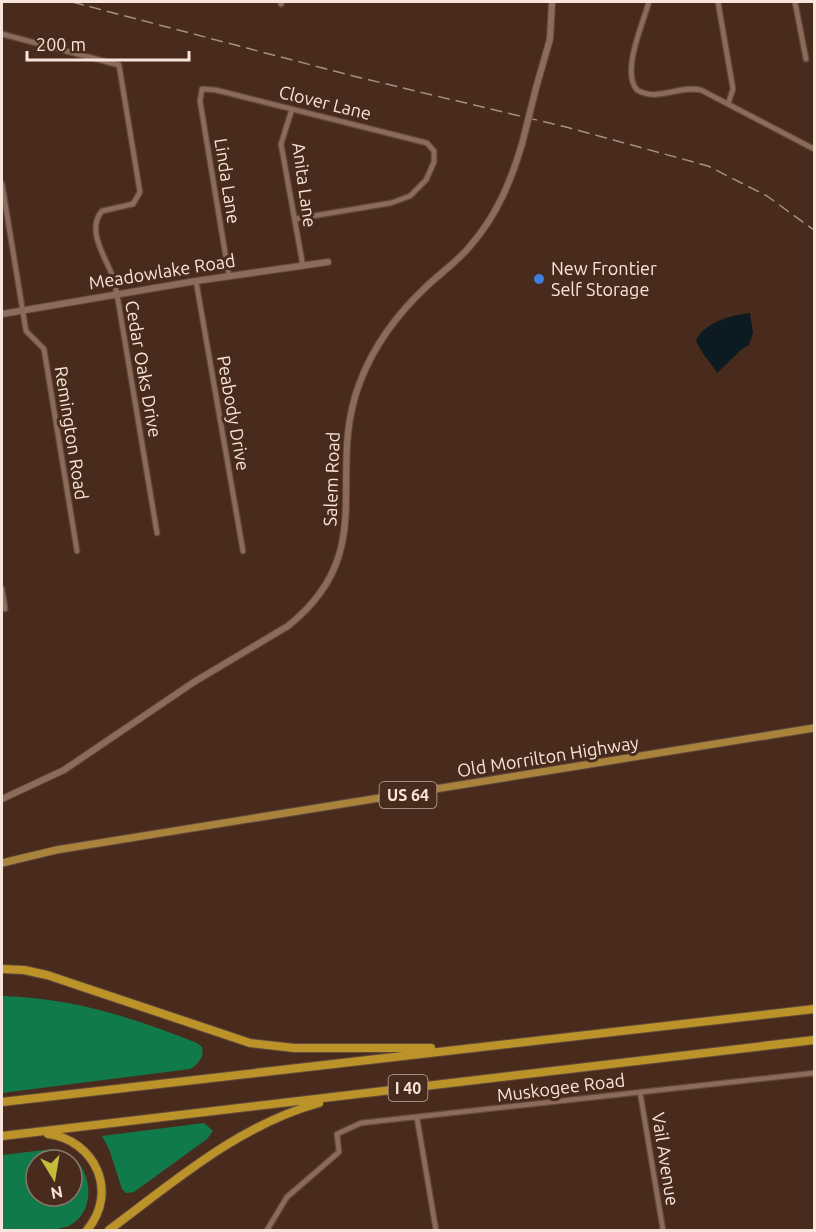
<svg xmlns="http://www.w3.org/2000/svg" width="816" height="1232" viewBox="0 0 816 1232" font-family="Ubuntu,sans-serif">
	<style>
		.forest { fill: #117a4b; fill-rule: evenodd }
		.water { fill: #0c1b21 }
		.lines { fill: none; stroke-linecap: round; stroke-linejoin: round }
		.street-casing { stroke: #62493d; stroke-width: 7 }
		.secondary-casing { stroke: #62493d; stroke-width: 8 }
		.primary-casing { stroke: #62493d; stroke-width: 9 }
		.highway-casing { stroke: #62493d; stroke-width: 10 }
		.street { stroke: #8d6b5b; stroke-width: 4.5 }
		.secondary { stroke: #8d6b5b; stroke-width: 6 }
		.primary { stroke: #a9833c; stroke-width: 7 }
		.highway { stroke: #bb9328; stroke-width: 8 }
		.rail { stroke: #a68e83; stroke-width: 1.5; stroke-dasharray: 12 6; stroke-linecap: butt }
		.secondary-bridge-casing { stroke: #62493d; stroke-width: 8; stroke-linecap: butt }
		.secondary-bridge { stroke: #8d6b5b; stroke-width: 6 }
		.shop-dot { fill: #3f7fe0; stroke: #482b1d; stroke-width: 2 }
		.labels { text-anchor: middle; stroke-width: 6; stroke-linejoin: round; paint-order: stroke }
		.shield { fill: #482b1d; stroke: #c3aca2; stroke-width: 1.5 }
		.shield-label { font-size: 16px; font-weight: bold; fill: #f8e4db }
		.street-label { font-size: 18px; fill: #f8e4db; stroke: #482b1d }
		.poi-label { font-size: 18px; fill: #f8e4db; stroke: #482b1d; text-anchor: start }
	</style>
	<rect width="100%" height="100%" fill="#482b1d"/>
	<path class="forest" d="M2 996C72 998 132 1017 197 1043L202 1047C205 1056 198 1065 190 1069L2 1093Z
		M204 1123 213 1131 207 1139 134 1192 126 1193 122 1189 109 1149 102 1136Z
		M53 1149C89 1151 103 1208 69 1226 51 1232 24 1231 4 1230L2 1228V1155ZM36 1160H72V1196H36Z"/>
	<path class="water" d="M750 313 753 333 749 345 742 349 717 373C712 363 700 353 696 340 706 322 731 315 750 313Z"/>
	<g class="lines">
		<defs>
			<path id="street" d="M649 2C643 23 621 72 637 90 657 102 679 85 701 90L814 149
				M718 2 733 89 728 104
				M795 2 806 59
				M281 4 282 2
				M2 34 119 65 140 192 133 204 102 211C86 230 105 256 112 275 115 281 115 288 117 294L157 533
				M292 109 281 144 303 266
				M2 184 26 331 44 349 77 551
				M229 276 200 101 202 89 216 90 427 143 434 151V162L426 180 410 196 391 203 295 219
				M196 281 243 551
				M2 589 5 609
				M640 1092 663 1230
				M417 1118 436 1230
				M267 1230 287 1197 339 1152 337 1134 361 1123 814 1073"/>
			<path id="secondary" d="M536 88 550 39 552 2
				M2 314 196 281 328 262
				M2 799 64 770 194 682 288 626C382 551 324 475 360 382 374 345 399 312 428 285 442 272 459 260 471 245 497 215 511 181 522 144"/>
			<path id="primary" d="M2 863 56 850 814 728"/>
			<path id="highway" d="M2 969 24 970 47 975 250 1043 294 1048H431
				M2 1102 814 1009
				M48 1134C95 1140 119 1192 87 1230
				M2 1136 814 1040
				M109 1230C175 1181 239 1125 319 1103"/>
		</defs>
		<use href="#street" class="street-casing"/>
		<use href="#secondary" class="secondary-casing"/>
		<use href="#primary" class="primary-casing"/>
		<use href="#highway" class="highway-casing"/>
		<use href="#street" class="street"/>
		<use href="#secondary" class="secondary"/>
		<use href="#primary" class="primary"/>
		<use href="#highway" class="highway"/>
		<path class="rail" d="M72 2 353 76 566 127 708 166 767 196 814 230"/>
		<defs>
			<path id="secondary-bridge" d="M522 144 536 88"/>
		</defs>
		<use href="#secondary-bridge" class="secondary-bridge-casing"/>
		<use href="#secondary-bridge" class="secondary-bridge"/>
	</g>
	<circle class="shop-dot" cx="539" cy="279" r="6"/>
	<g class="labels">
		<g class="shield">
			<rect x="379.5" y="782" width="57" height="26" rx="4.5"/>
			<rect x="388.5" y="1075" width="39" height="26" rx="4.5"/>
		</g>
		<g class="shield-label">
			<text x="408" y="801">US 64</text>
			<text x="408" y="1094">I 40</text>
		</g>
		<g class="street-label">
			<text transform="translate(325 103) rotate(14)" y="6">Clover Lane</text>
			<text transform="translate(227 181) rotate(81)" y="6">Linda Lane</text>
			<text transform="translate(304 185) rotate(82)" y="6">Anita Lane</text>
			<text transform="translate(162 272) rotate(-9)" y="6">Meadowlake Road</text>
			<text transform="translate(143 369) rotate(80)" y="6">Cedar Oaks Drive</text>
			<text transform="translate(233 413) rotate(80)" y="6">Peabody Drive</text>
			<text transform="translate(71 433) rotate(81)" y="6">Remington Road</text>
			<text transform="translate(332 479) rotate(-88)" y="6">Salem Road</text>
			<text transform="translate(548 757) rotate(-9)" y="6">Old Morrilton Highway</text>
			<text transform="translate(561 1088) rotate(-7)" y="6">Muskogee Road</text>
			<text transform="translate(665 1159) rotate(81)" y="6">Vail Avenue</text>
		</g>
		<g class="poi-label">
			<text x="551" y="275">New Frontier<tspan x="551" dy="21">Self Storage</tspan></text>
		</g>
	</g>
	<rect width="816" height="1232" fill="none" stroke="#f8e4db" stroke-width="6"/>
	<g transform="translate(54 1178) rotate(169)"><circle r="28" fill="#482b1d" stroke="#8e7569" stroke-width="1.5"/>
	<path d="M0-4.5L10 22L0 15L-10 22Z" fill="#c6bc3c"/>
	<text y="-9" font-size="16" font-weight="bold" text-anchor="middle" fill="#f8e4db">N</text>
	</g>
	<path d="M27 51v9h162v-9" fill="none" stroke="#f8e4db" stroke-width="3"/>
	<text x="36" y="51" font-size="18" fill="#f8e4db" stroke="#482b1d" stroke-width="4.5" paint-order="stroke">200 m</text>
</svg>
